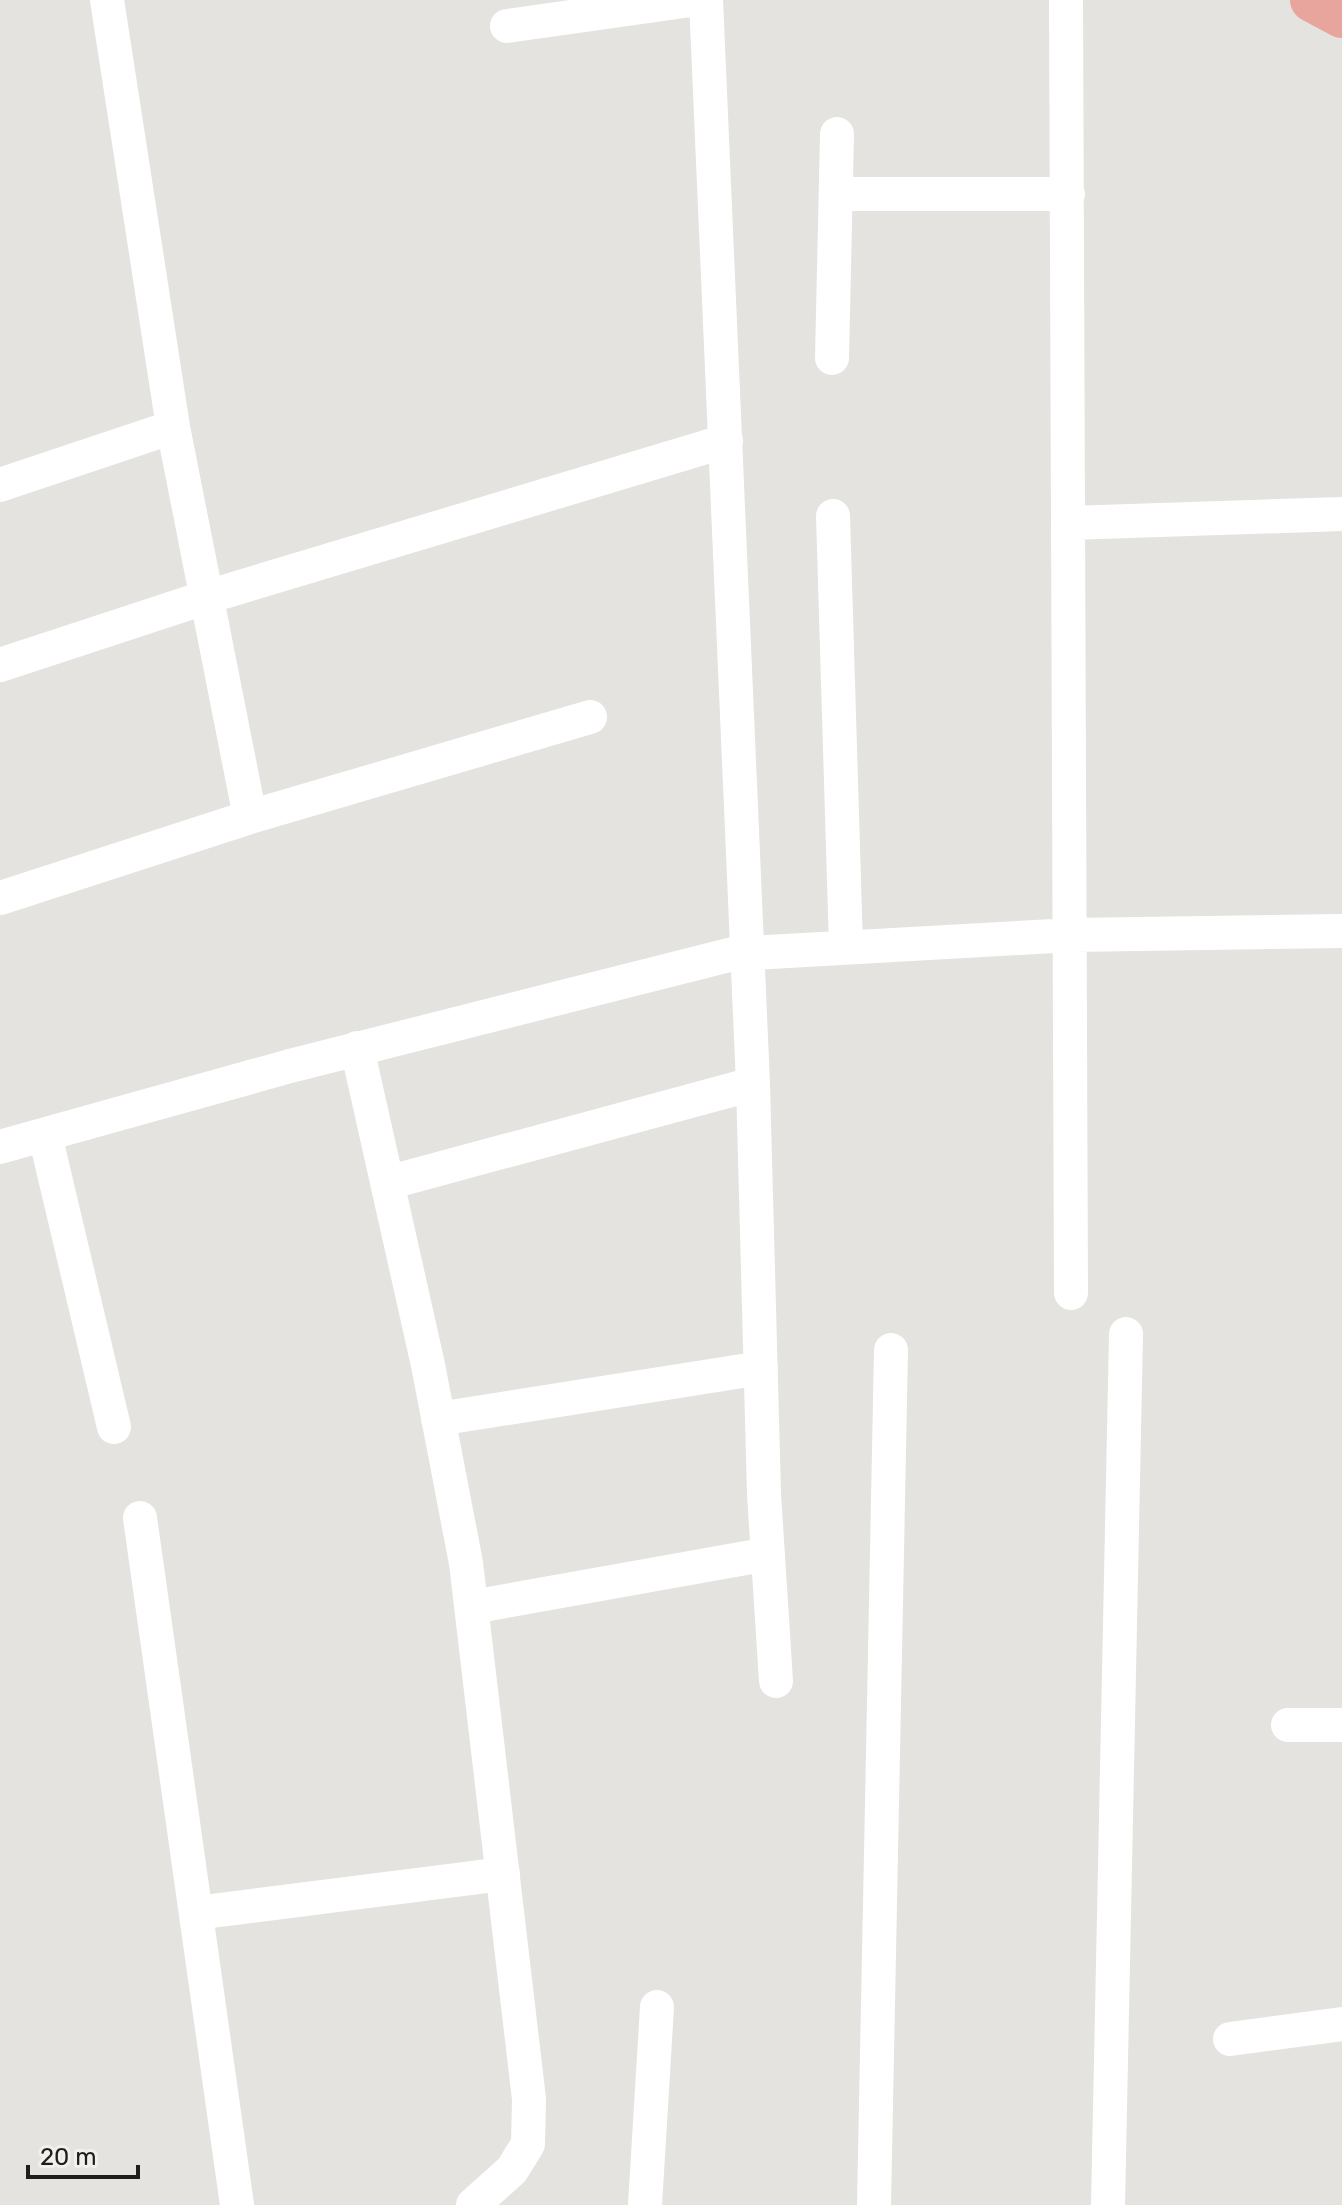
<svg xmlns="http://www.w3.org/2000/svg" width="1342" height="2205" viewBox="0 0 1342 2205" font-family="Rubik,sans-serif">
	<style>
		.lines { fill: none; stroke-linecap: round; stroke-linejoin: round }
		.minor { stroke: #fff; stroke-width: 34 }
		.primary { stroke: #e8a59d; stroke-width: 44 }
	</style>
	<rect width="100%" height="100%" fill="#e4e3df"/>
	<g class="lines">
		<path class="minor" d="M107 0 173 427 250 817
			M706 0 753 1084 764 1494 776 1681
			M1066 0 1071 1293
			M507 26 691 0
			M836 194H1068
			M832 358 837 134
			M0 485 173 427
			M833 516 846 947
			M1070 523 1342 514
			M0 665 207 597 726 441
			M0 898 250 817 590 717
			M357 1048 428 1365 466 1563 529 2099 528 2144 512 2170 473 2205
			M45 1135 114 1427
			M0 1147 290 1066 733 954 1072 935 1342 931
			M387 1183 753 1084
			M438 1419 761 1368
			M140 1518 237 2205
			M472 1607 768 1554
			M1288 1725H1342
			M196 1913 503 1874
			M1230 2039 1342 2024
			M645 2205 657 2007
			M874 2205 891 1350
			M1108 2205 1126 1334"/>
		<path class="primary" d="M1312 0 1342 16"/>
	</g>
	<path d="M28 2165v12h110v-12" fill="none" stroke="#1f1e1d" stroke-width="4"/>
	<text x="40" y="2165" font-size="24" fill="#1f1e1d" stroke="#f2f0ec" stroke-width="6" paint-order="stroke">20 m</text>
</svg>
